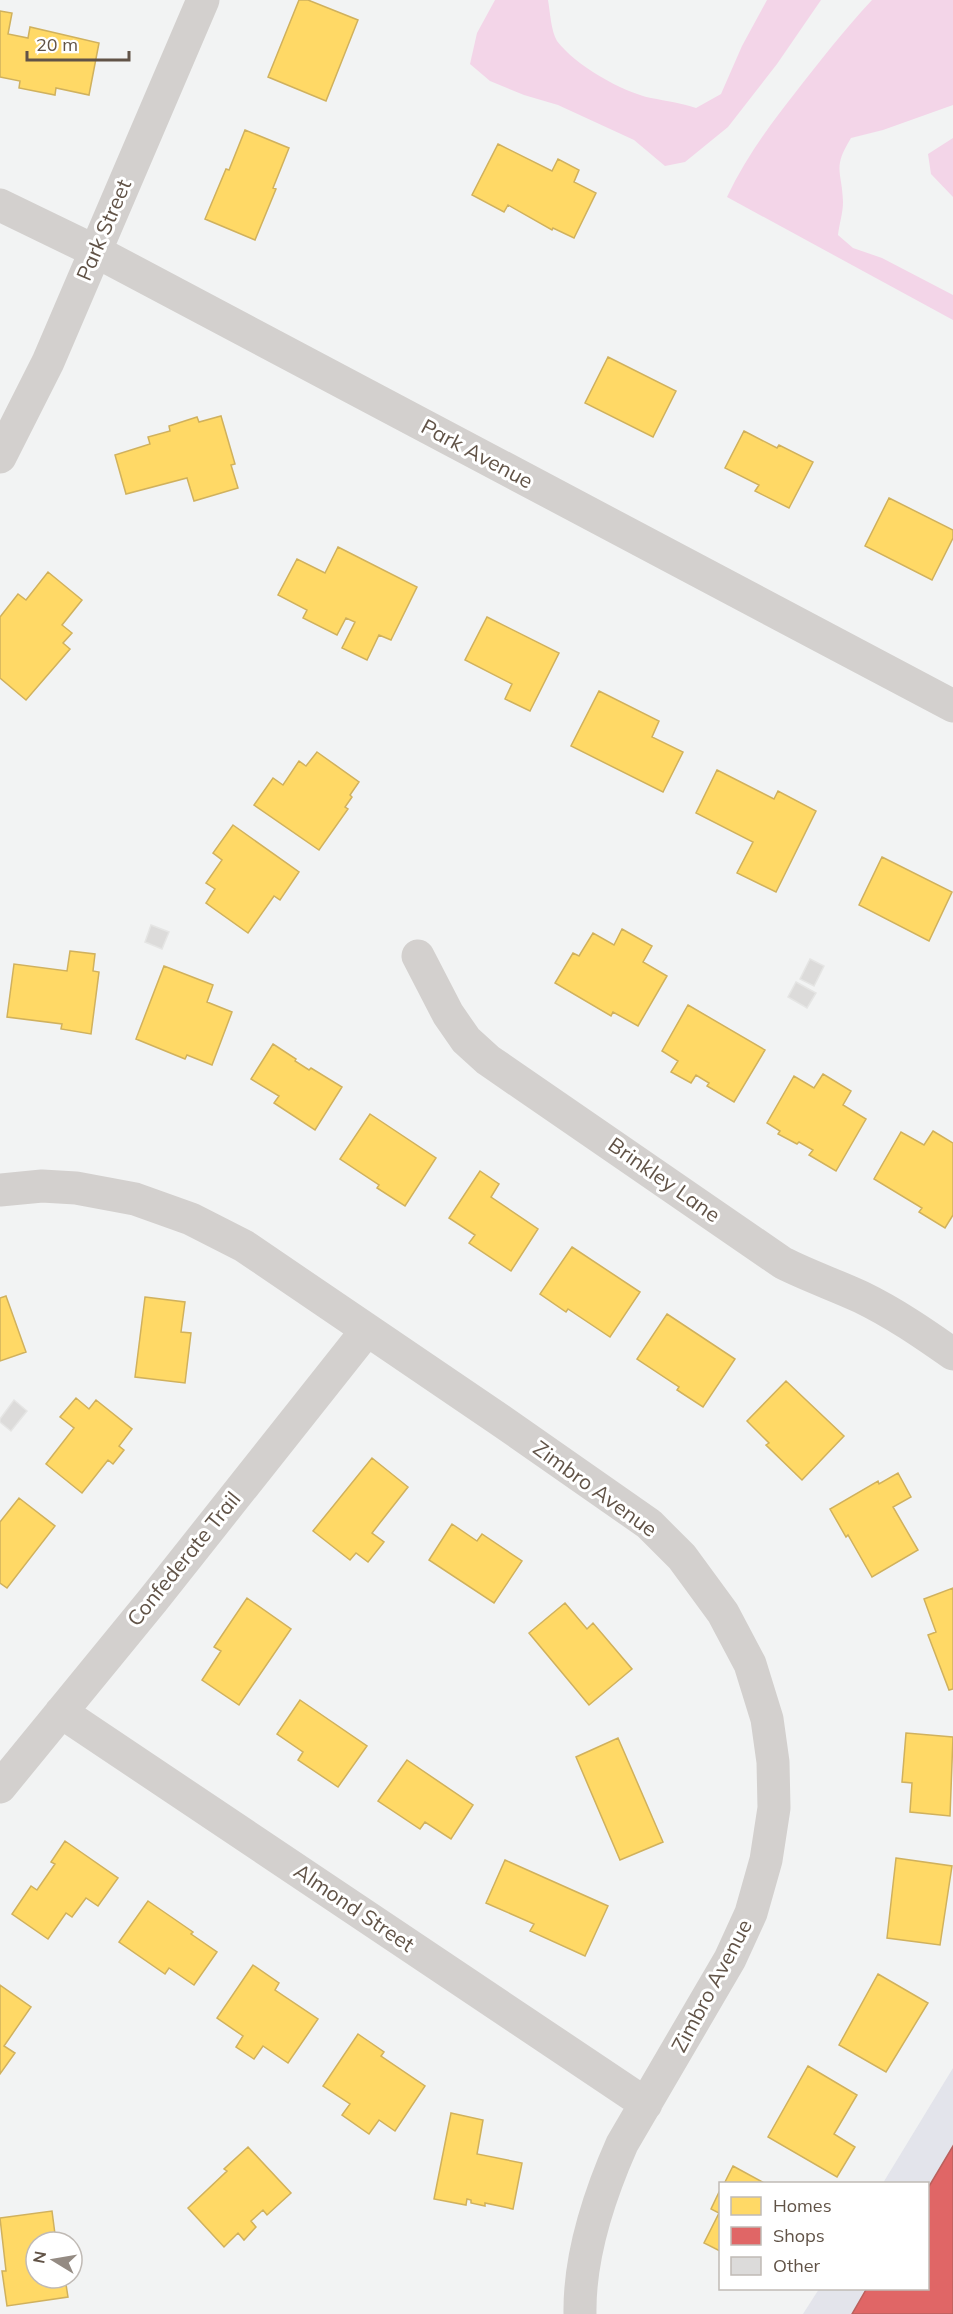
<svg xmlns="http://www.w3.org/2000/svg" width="953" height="2314" viewBox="0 0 953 2314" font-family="Mulish,sans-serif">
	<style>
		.commercial { fill: #e3e4eb }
		.green { fill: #f3d5e8 }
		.homes { fill: #ffd966; stroke: #d0b15d; stroke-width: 1.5 }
		.shops { fill: #e06666; stroke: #ba605d; stroke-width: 1.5 }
		.building { fill: #dcdbda; stroke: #e5e5e4; stroke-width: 1.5 }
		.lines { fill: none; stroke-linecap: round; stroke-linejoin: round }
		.minor { stroke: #d3d0ce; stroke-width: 33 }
		.labels { text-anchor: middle; stroke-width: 6; stroke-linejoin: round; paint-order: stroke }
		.street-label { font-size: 21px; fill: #615347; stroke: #fff }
	</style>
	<rect width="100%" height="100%" fill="#f2f3f3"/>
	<path class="commercial" d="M953 2068V2314H803L819 2289 928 2288V2184L883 2183Z"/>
	<path class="green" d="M495 0H548C550 11 551 31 557 41 575 65 622 92 651 98 667 101 681 103 696 108L721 94 742 46 767 0H821L777 64 728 127 685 162 665 166 634 140 558 105 524 95 490 81 470 64 477 33Z
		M872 0H953V105L883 130 851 138C832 169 842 170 843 202 843 213 839 225 838 235L853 248 882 258 953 295V320L727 197C745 159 769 126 795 93 820 61 844 30 872 0Z
		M953 138V197L931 174 928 154Z"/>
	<path class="homes" d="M299 0H308L358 20 326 101 268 77Z
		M0 11 12 13 8 34 28 38 30 27 99 43 89 95 56 88 55 95 19 88 20 81 0 77Z
		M245 130 289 148 273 188 276 189 255 240 205 219 226 169 229 170Z
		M498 144 552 171 558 159 579 170 574 182 596 193 574 238 553 228 552 230 508 205 504 212 472 195Z
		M608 357 676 391 653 437 585 403Z
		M221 416 235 464 231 465 238 488 194 501 187 478 126 494 115 455 150 444 148 437 170 431 169 426 197 417 199 422Z
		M744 431 777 448 779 445 813 462 789 508 755 491 759 485 725 468Z
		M889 498 953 530V538L932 580 865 546Z
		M338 547 417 587 391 640 379 635 367 660 342 648 355 622 346 618 337 635 303 618 307 610 278 595 297 559 325 573Z
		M48 572 82 600 62 625 72 633 63 643 70 649 26 700 0 678V617L18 594 26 600Z
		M487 617 559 653 530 711 505 699 512 684 465 660Z
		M599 691 659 721 652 737 683 752 663 792 571 746Z
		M317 752 359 782 350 795 352 797 345 807 348 809 319 850 254 805 273 778 283 785 299 761 306 766Z
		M717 770 774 799 778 791 816 811 776 892 737 873 753 842 696 813Z
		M233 825 299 872 280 900 274 896 248 933 206 903 215 889 206 883 222 860 213 853Z
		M882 857 952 892 929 941 859 905Z
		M622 929 652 946 643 962 667 976 638 1026 613 1012 611 1016 555 983 573 953 579 956 593 933 614 945Z
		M70 951 95 954 93 971 99 972 91 1034 61 1029 62 1024 7 1017 14 964 67 971Z
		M164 966 213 985 207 1002 232 1012 212 1065 187 1055 185 1059 136 1039Z
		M688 1005 765 1050 734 1102 707 1086 709 1083 696 1075 691 1083 671 1072 678 1061 662 1051Z
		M273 1044 296 1059 295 1061 309 1070 311 1068 342 1087 315 1130 274 1103 279 1096 251 1079Z
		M823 1074 851 1091 843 1105 866 1119 836 1171 809 1155 813 1150 799 1142 797 1144 778 1134 780 1131 767 1123 794 1076 814 1088Z
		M370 1114 436 1158 405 1206 377 1188 379 1185 340 1159Z
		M933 1131 953 1143V1215L945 1228 919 1212 922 1208 874 1179 901 1132 924 1145Z
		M480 1171 499 1184 491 1197 538 1229 511 1271 469 1243 475 1235 449 1218Z
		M572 1247 640 1292 610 1337 568 1309 566 1312 540 1294Z
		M6 1296 26 1352 0 1361V1298Z
		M145 1297 185 1302 181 1332 191 1333 185 1383 135 1377Z
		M667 1314 735 1359 703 1407 677 1390 679 1387 637 1359Z
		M786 1381 844 1436 802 1480 766 1445 769 1443 747 1421Z
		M76 1398 89 1409 96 1400 132 1429 119 1446 124 1450 113 1464 108 1460 82 1493 46 1464 74 1428 60 1417Z
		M372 1458 408 1487 372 1533 384 1542 368 1562 356 1553 350 1560 313 1531Z
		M898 1473 911 1497 893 1507 918 1550 872 1577 848 1535 846 1537 830 1509 878 1481 879 1484Z
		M19 1498 55 1526 7 1588 0 1583V1522Z
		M452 1524 477 1541 482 1534 522 1561 494 1603 429 1560Z
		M953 1588V1689L949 1690 928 1635 936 1632 924 1599Z
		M247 1598 291 1629 239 1705 202 1680 221 1651 214 1647Z
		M565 1603 587 1629 593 1623 632 1669 589 1705 529 1633Z
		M300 1700 367 1746 338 1787 298 1760 303 1752 277 1734Z
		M906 1733 953 1737 950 1816 910 1812 912 1783 902 1782Z
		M618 1738 663 1842 620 1860 576 1757Z
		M407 1760 473 1805 451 1839 425 1822 420 1829 378 1801Z
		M65 1841 118 1878 98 1906 86 1898 72 1917 66 1913 48 1939 12 1914 31 1886 37 1890 55 1864 51 1862Z
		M896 1858 952 1866 940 1945 887 1938Z
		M505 1860 608 1906 585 1956 530 1931 534 1924 486 1903Z
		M148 1901 193 1932 191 1934 217 1952 194 1985 169 1968 165 1974 119 1942Z
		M253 1965 279 1983 275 1990 318 2019 288 2063 263 2046 254 2059 236 2047 243 2036 217 2018Z
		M878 1974 928 2003 886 2072 839 2045Z
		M0 1985 31 2007 4 2046 15 2053 0 2074Z
		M358 2034 384 2052 381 2056 425 2086 395 2131 379 2120 369 2134 342 2115 350 2104 323 2086Z
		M808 2066 857 2095 834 2134 855 2147 837 2177 768 2137Z
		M451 2113 483 2120 477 2154 522 2163 513 2209 485 2203V2206L471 2203V2200L467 2199 466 2205 434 2199Z
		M248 2147 291 2193 267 2215 263 2210 251 2221 256 2227 244 2240 238 2233 224 2247 188 2208 227 2171 224 2169Z
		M733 2166 766 2184H724Z
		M720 2190V2251L704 2243 719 2213 711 2209Z
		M52 2211 56 2242H36V2278H65L68 2297 7 2306 2 2271H6L0 2218Z"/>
	<path class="shops" d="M953 2146V2314H852L867 2288H928V2188Z"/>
	<path class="building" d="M151 925 169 932 162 949 145 942Z
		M810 959 824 966 814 986 800 979Z
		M796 982 816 993 807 1008 788 997Z
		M14 1400 27 1411 11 1431 0 1422V1419Z"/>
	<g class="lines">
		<path class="minor" d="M0 205 95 251 953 706
			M0 457 48 362 203 0
			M418 956 448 1014 466 1040 488 1060 783 1263C809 1276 835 1285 861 1297 894 1313 923 1333 953 1354
			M0 1190 42 1186 76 1188 135 1199 191 1219 244 1246 500 1420 649 1524 682 1557 723 1613 750 1664 767 1719 773 1762 774 1808 766 1860 751 1913 730 1959 622 2144C599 2196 579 2256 580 2314
			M61 1712 646 2104
			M0 1787 153 1600 367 1330"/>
	</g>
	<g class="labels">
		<g class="street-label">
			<text transform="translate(104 230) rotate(-67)" y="7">Park Street</text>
			<text transform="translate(477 454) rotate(28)" y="7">Park Avenue</text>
			<text transform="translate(664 1180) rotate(35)" y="7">Brinkley Lane</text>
			<text transform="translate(595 1489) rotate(36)" y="7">Zimbro Avenue</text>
			<text transform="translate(184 1559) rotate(-51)" y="7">Confederate Trail</text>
			<text transform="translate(354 1908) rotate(34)" y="7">Almond Street</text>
			<text transform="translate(712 1986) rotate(-62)" y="7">Zimbro Avenue</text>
		</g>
	</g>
	<rect x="719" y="2182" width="210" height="108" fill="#ffffff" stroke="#c0bab5" stroke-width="1.5"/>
	<rect x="731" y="2197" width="30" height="18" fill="#ffd966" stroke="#c0bab5" stroke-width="1.5"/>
	<text x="773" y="2212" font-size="18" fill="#615347">Homes</text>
	<rect x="731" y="2227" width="30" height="18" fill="#e06666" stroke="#c0bab5" stroke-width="1.5"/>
	<text x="773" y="2242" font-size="18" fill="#615347">Shops</text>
	<rect x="731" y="2257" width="30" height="18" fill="#dcdbda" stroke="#c0bab5" stroke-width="1.5"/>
	<text x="773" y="2272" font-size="18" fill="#615347">Other</text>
	<g transform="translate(54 2260) rotate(281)"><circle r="28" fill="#ffffff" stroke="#c0bab5" stroke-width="1.5"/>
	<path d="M0-4.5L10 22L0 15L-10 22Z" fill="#948b83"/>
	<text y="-9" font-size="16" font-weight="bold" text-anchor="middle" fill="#615347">N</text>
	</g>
	<path d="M27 51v9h102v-9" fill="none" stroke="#615347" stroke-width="3"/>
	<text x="36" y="51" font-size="18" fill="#615347" stroke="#ffffff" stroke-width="4.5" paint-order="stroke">20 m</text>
</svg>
